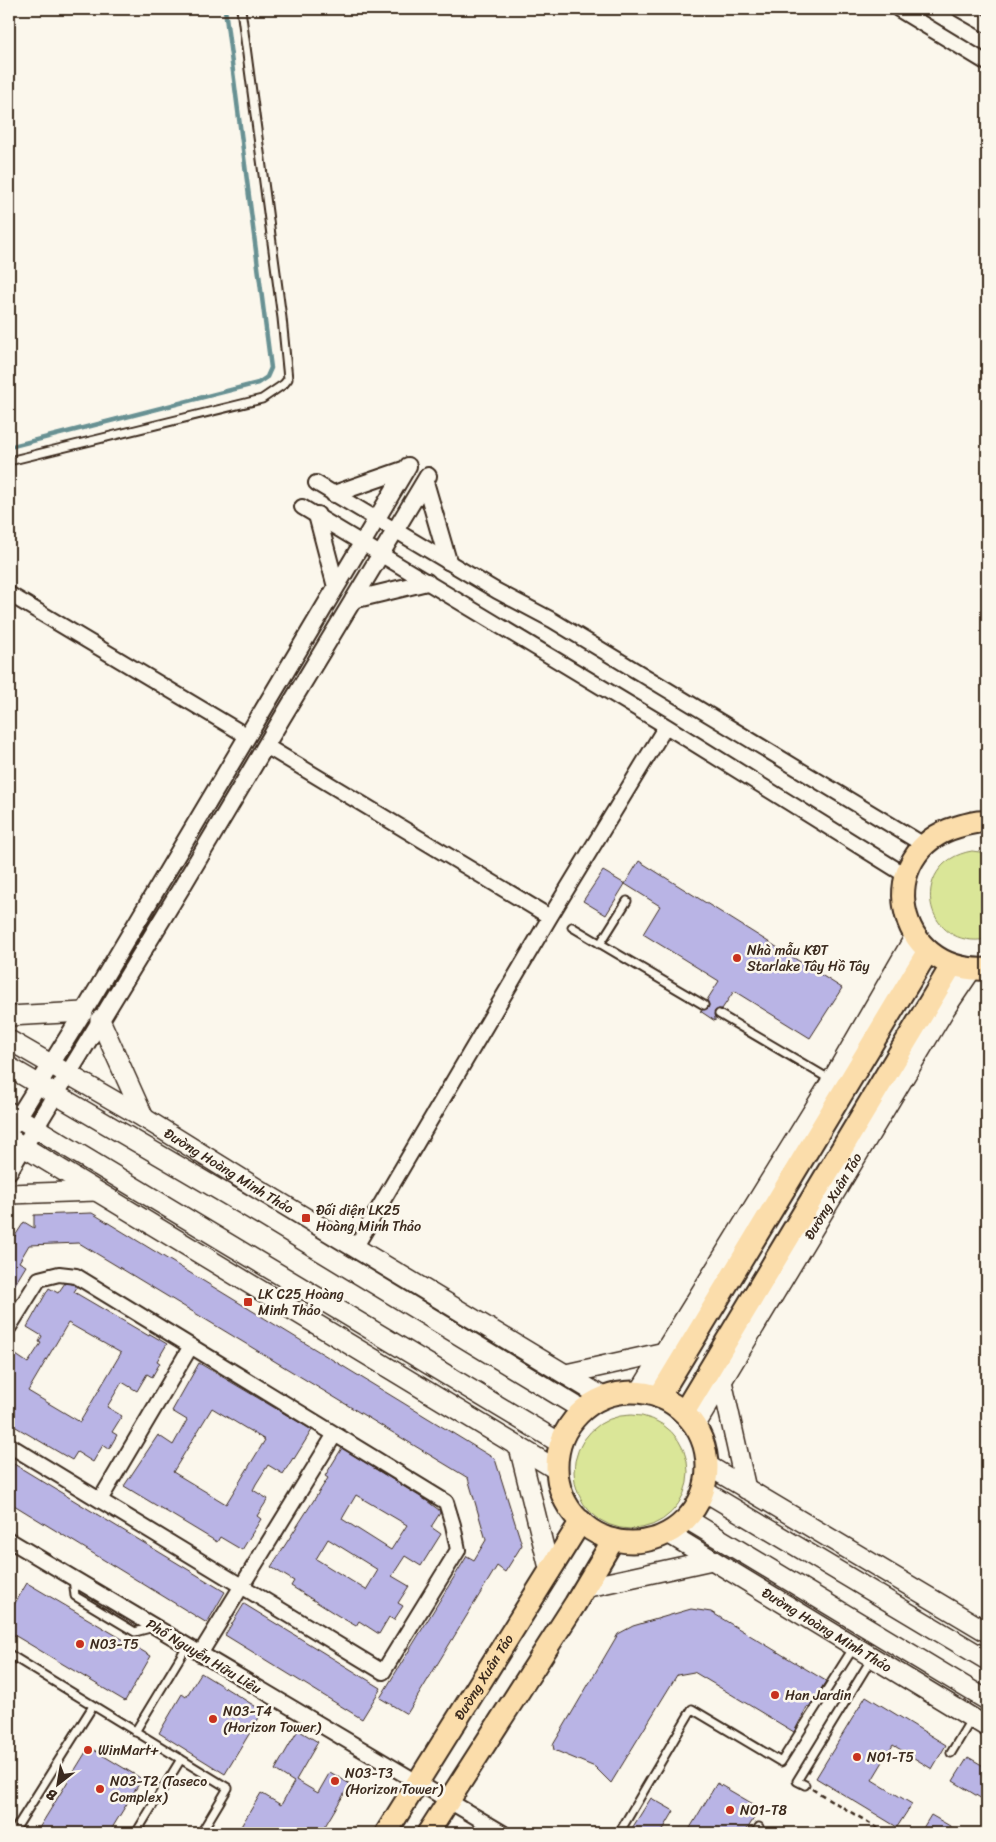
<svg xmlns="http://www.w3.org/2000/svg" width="996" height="1842" viewBox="0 0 996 1842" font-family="Sriracha,sans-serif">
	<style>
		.green { fill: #dae698; stroke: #8a885b }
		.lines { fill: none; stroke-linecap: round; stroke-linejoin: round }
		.stream { stroke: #679193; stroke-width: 4.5 }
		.building { fill: #b9b4e5; stroke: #3b2a1e; fill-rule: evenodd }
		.service-casing { stroke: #3b2a1e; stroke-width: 11 }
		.minor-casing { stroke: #3b2a1e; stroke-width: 18 }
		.tertiary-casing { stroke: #3b2a1e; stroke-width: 20 }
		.secondary-casing { stroke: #3b2a1e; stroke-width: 22 }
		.primary-casing { stroke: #3b2a1e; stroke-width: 25 }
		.path { stroke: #3b2a1e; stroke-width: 2.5; stroke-dasharray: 5 4; stroke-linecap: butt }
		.service { stroke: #fbf7ec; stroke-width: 7 }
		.minor { stroke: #fbf7ec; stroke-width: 14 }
		.tertiary { stroke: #fbf7ec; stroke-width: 16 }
		.secondary { stroke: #fbf7ec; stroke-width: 19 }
		.primary { stroke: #fbddab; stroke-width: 21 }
		.poi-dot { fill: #c8321e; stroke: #fbf7ec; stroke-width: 2 }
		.labels { text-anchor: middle; stroke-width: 5; stroke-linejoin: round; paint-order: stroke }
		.poi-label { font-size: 14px; fill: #3b2a1e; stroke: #fbf7ec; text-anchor: start }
		.street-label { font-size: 14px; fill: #3b2a1e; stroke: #fbf7ec }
	</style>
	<rect width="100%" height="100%" fill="#fbf7ec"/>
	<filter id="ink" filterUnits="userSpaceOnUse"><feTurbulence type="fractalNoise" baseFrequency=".02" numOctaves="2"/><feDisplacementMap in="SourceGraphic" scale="10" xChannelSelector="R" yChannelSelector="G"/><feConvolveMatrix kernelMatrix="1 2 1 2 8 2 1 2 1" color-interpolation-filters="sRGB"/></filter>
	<g filter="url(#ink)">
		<path class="green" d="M972 851 987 853V939C923 951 907 862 972 851Z
			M574 1472a57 57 0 1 1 114 0a57 57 0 1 1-114 0Z"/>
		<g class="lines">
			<path class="stream" d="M9 447 258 383 267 377 271 368 225 9"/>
		</g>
		<path class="building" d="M639 861 842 988 810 1038 734 991 722 1009H719L715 1011V1021L700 1011 708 1008 709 1005 707 1000 719 981 643 934 660 906 625 884Z
			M603 871 625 884 606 915 583 901Z
			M92 1213 495 1459 522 1545 505 1572 497 1566 407 1714 380 1698 467 1556 474 1560 486 1540 468 1478 79 1243 29 1245 19 1262 26 1266 9 1294V1232L15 1236 24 1222 34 1228V1215Z
			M65 1283 73 1284 77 1287 74 1292 149 1336 150 1334 167 1344 157 1361 160 1363 152 1377 147 1374 137 1391 122 1382 107 1407 122 1416 112 1432 117 1435 109 1449 103 1445 93 1462 77 1452 72 1460 9 1423V1360L13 1353 28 1363 41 1343 39 1342 42 1336 27 1327 49 1288 58 1293ZM68 1323 121 1353 80 1422 28 1391Z
			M199 1363 312 1430 294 1459 293 1458 283 1474 268 1465 256 1484 253 1490 268 1499 257 1516 261 1519 242 1550 220 1537 217 1542 124 1486 158 1435 173 1445 187 1420 172 1411ZM212 1408 265 1440 226 1504 173 1472Z
			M342 1448 427 1501 439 1510 440 1513 431 1527 441 1534 421 1566 405 1556 392 1576 409 1586 398 1603 403 1606 394 1620 389 1617 379 1634 359 1621 356 1626 337 1615 291 1586 294 1581 271 1567 328 1478 325 1476ZM356 1495 407 1525 391 1550 342 1519ZM328 1539 378 1570 366 1590 316 1559Z
			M9 1461 225 1592 207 1623 9 1502Z
			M27 1583 151 1656 125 1701 9 1632V1613Z
			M244 1604 381 1688 362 1719 225 1635Z
			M691 1609 711 1612 826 1681 809 1708 807 1707 794 1732 694 1672 677 1675 611 1783 595 1767 554 1750 553 1745 618 1634 633 1626Z
			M201 1673 263 1711 225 1774 159 1733 182 1694 186 1697Z
			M866 1696 946 1745 932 1769 893 1745 872 1780 912 1804 897 1827 816 1778Z
			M298 1730 318 1742 296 1780 318 1793 330 1772 350 1784 321 1833H237L261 1793 281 1805 294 1782 275 1770Z
			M89 1747 142 1779 109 1833H36Z
			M968 1757 987 1768V1802L953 1781Z
			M717 1783 760 1808 745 1833H687Z
			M651 1798 674 1811 661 1833H629Z
			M931 1815 962 1833H920Z"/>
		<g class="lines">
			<defs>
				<path id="service" d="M9 461 262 399 284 384 288 379 282 318 241 9
					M572 927 704 1005
					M600 944 627 901
					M719 1014 831 1080
					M73 1578 75 1596 135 1632 154 1627
					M9 1654 228 1788 201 1833
					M135 1732 187 1646
					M951 1753 972 1718
					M805 1785 797 1781 872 1658
					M13 1833 93 1706
					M136 1833 181 1759
					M619 1833 692 1709 781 1762 854 1647
					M755 1833 759 1827"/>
				<path id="minor" d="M898 9 987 63
					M959 9 987 25
					M316 483 497 591 552 620 924 845
					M302 507 666 726 907 876
					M9 594 247 736
					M266 746 550 917
					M355 1248 550 917 666 726
					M9 1327 39 1279 59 1274 76 1276 446 1502 453 1525 458 1550 383 1672 9 1445
					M100 1500 191 1346
					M9 1540 503 1833
					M200 1654 335 1434"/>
				<path id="tertiary" d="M425 482 448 561
					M334 494 406 469
					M317 515 336 587
					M353 600 427 582
					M9 1132 89 1003 408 466
					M9 1171 183 885 282 718 428 476"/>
				<g id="secondary">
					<path d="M9 1016 83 1012"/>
					<path d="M100 1020 144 1118"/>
					<path id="s1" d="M9 1040 144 1118 258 1189 603 1397"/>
					<path d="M9 1067 248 1207 581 1409"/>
					<path d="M9 1112 560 1443"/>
					<path d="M9 1138 557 1470"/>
					<path d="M9 1194 96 1191"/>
					<path d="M566 1374 665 1352"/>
					<path d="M722 1381 746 1489"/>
					<path d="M640 1391 832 1080 915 936"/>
					<path id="s2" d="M695 1426 945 1009 972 969"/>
					<path d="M519 1447 550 1572"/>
					<path d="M707 1465 987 1632"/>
					<path d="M704 1491 987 1660"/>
					<path d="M687 1519 987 1700"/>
					<path id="s3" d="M668 1533 987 1727"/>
					<path d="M584 1588 712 1560"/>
				</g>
				<g id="primary">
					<path d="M987 822C977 821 967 824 957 827 873 851 892 974 987 969"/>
					<circle cx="632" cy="1467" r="75"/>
					<path d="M659 1397 928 951"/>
					<path d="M684 1412 952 965"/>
					<path id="s4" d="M386 1833 581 1521"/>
					<path d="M428 1833 575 1604 613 1540"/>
				</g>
			</defs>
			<use href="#service" class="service-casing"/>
			<use href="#minor" class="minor-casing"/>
			<use href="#tertiary" class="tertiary-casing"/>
			<use href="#secondary" class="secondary-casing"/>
			<use href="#primary" class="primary-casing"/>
			<path class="path" d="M812 1789 886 1833"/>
			<use href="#service" class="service"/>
			<use href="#minor" class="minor"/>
			<use href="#tertiary" class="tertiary"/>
			<use href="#secondary" class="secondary"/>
			<use href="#primary" class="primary"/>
		</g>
	</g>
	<g class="poi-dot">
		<circle cx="737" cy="958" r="5"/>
		<rect x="301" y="1213" width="10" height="10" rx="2.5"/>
		<rect x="243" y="1297" width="10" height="10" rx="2.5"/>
		<circle cx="80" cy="1644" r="5"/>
		<circle cx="775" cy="1695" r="5"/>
		<circle cx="213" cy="1719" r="5"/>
		<circle cx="88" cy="1750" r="5"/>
		<circle cx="857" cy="1757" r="5"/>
		<circle cx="335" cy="1781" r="5"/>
		<circle cx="100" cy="1789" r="5"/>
		<circle cx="730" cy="1810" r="5"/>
	</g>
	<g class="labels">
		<g class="poi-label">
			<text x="747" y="955">Nhà mẫu KĐT<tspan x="747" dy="16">Starlake Tây Hồ Tây</tspan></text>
			<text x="316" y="1215">Đối diện LK25<tspan x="316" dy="16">Hoàng Minh Thảo</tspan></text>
			<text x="258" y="1299">LK C25 Hoàng<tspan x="258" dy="16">Minh Thảo</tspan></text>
			<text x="90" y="1649">N03-T5</text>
			<text x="785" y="1700">Han Jardin</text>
			<text x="223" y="1716">N03-T4<tspan x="223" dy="16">(Horizon Tower)</tspan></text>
			<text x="98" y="1755">WinMart+</text>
			<text x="867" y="1762">N01-T5</text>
			<text x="345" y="1778">N03-T3<tspan x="345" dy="16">(Horizon Tower)</tspan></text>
			<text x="110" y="1786">N03-T2 (Taseco<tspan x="110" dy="16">Complex)</tspan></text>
			<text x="740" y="1815">N01-T8</text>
		</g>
		<g class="street-label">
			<text dy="5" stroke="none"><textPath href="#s1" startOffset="256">Đường Hoàng Minh Thảo</textPath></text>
			<text dy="5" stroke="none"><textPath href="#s2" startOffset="268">Đường Xuân Tảo</textPath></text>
			<text dy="5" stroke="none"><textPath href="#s3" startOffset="186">Đường Hoàng Minh Thảo</textPath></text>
			<text transform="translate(204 1656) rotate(31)" y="5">Phố Nguyễn Hữu Liêu</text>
			<text dy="5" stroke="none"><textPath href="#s4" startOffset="184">Đường Xuân Tảo</textPath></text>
		</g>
	</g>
	<rect width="996" height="1842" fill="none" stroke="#fbf7ec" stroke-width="30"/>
	<rect x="15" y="15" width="966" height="1812" fill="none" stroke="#3b2a1e" stroke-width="2" filter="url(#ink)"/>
	<g transform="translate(58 1784) rotate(211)" stroke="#fbf7ec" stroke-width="4" paint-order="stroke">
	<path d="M0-4L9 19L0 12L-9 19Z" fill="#3b2a1e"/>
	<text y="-8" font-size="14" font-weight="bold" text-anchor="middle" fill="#3b2a1e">B</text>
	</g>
</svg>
